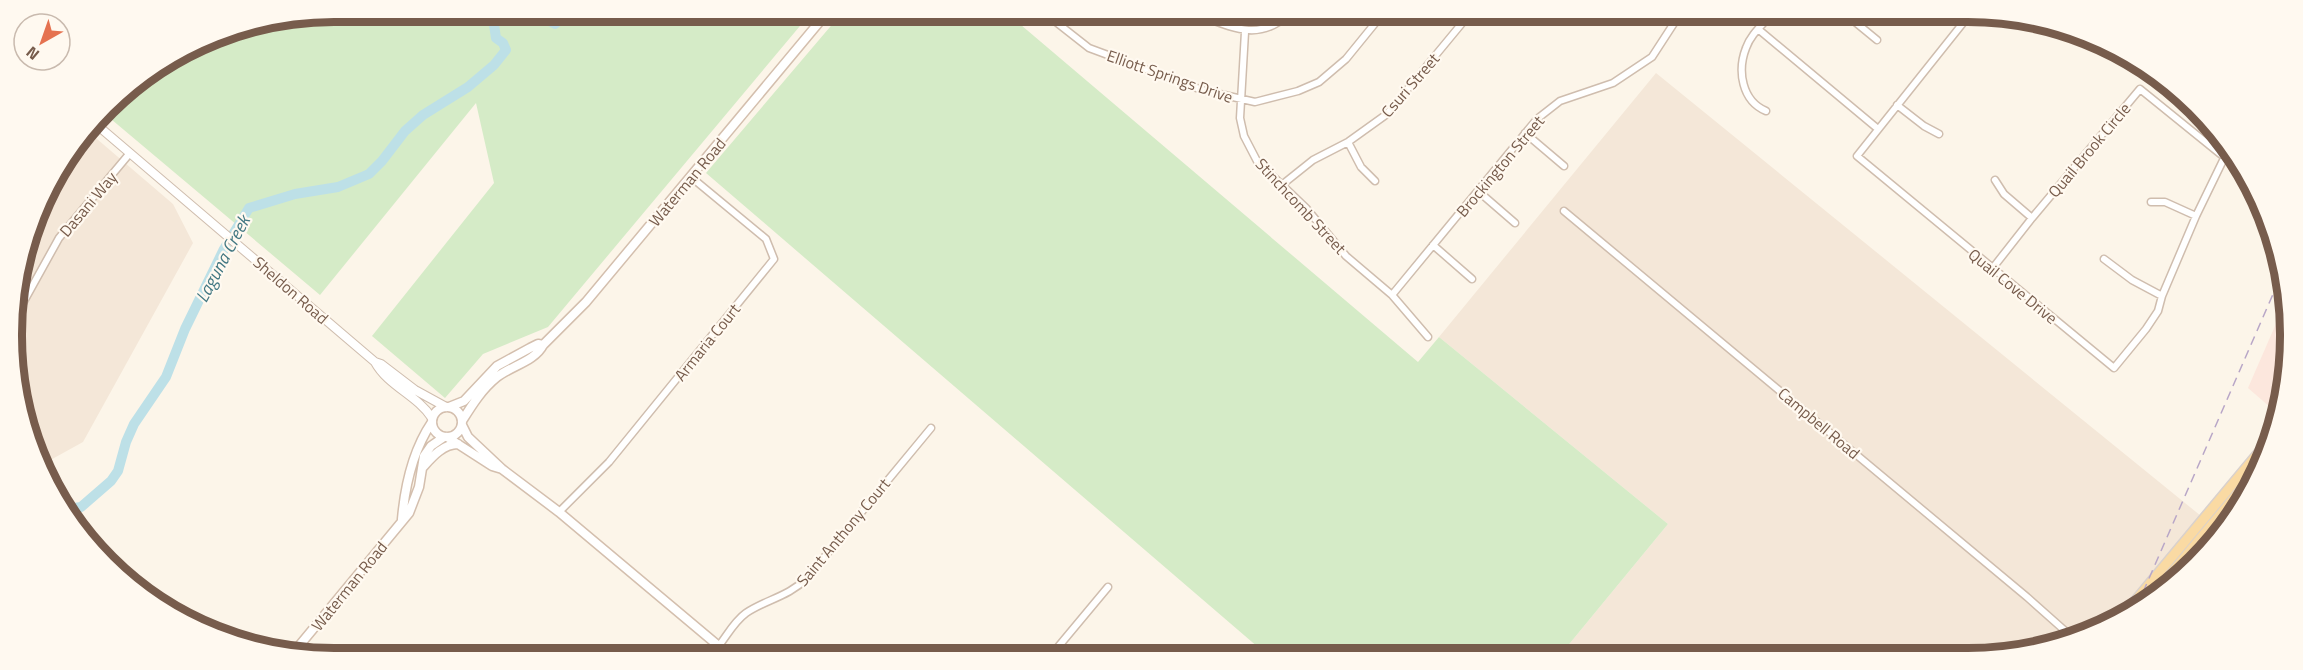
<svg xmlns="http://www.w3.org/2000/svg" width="2303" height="670" viewBox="0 0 2303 670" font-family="'Titillium Web',sans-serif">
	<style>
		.residential { fill: #f4e7d8 }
		.commercial { fill: #fce7dd }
		.green { fill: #d5ebc7 }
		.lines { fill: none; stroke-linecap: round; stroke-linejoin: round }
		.river { stroke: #bde0e7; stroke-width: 10 }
		.minor-casing { stroke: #cfbdae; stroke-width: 9 }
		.tertiary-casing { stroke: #cfbdae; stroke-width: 10 }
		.secondary-casing { stroke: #d4bfae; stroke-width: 11 }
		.primary-casing { stroke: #d9d1cd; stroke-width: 12 }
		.minor { stroke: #fff; stroke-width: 6 }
		.tertiary { stroke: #fff; stroke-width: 8 }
		.secondary { stroke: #fff; stroke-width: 8 }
		.primary { stroke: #fadaa3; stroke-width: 9 }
		.rail { stroke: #b8a6c7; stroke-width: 1.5; stroke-dasharray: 9 6; stroke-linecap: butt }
		.labels { text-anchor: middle; stroke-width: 4.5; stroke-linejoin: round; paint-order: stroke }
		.street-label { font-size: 16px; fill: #775c4c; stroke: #fff9f0 }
		.water-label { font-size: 18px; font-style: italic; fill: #437883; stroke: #fff9f0 }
		.rim { fill: none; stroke: #775c4c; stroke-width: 8 }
	</style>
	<rect width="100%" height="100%" fill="#fcf5e9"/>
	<path class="residential" d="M1656 73 2201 516 2111 624 2010 655 1561 654 1668 524 1439 337Z
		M90 133 173 204 193 243 83 442 45 463 23 419 13 314 45 192Z"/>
	<path class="commercial" d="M2285 303V398L2277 413 2248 388Z"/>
	<path class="green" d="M335 12 810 14 548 327 483 354 445 398 372 336 494 183 476 103 320 295 105 114 122 92 212 36Z
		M841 14H1008L1418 362 1439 337 1668 524 1561 654H1266L706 173Z"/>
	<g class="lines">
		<path class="river" d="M540 13 541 16 555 24 568 13
			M68 509 81 507 111 481 118 471 126 442 134 424 166 377 185 329 224 249 249 208 295 194 338 187 369 174 382 161 405 131 423 115 468 87 494 65 506 50 503 43 496 38 493 18 497 13"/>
		<defs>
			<path id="minor" d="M1047 15 1089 48 1202 90 1255 102 1298 91 1319 82 1346 59 1381 16
				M1199 15C1231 27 1258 42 1288 15
				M1849 17 1877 40
				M1967 18 1857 156 2114 368 2146 329 2158 311 2162 296 2196 216 2229 148
				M1758 29 1878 129
				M1245 32 1240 118 1244 136 1257 161 1306 208 1346 256 1392 295 1428 337
				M1897 105 1924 126 1939 134
				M1766 111C1742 101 1737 71 1746 48 1750 36 1760 27 1769 17
				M1525 133 1564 166
				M1348 142 1361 167 1375 181
				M1995 180 2004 194 2032 218
				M1283 184 1313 160 1348 142 1387 114 1468 16
				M1478 191 1515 223
				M2151 202H2165L2196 216
				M1564 211 2027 597 2072 637
				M1433 245 1472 279
				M2104 259 2132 280 2162 296
				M1992 269 2032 218 2140 89 2224 157
				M1392 295 1537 119 1560 101 1613 83 1652 57 1678 17
				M13 321 59 238 130 153
				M559 512 609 462 774 259 766 239 691 177
				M713 653C725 640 732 623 746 613 767 599 788 597 807 578L931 428
				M1053 653 1108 587"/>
			<path id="tertiary" d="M97 125 375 362 381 364 415 390 446 407
				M375 362C388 386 417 395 432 418"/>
			<path id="secondary" d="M432 422a15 15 0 1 1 30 0a15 15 0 1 1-30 0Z
				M449 407 464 401 497 366 530 348 538 344 543 345
				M462 421C472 405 482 389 497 377 511 366 535 361 543 345L586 302 826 14
				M462 425 468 437 502 469 559 512 727 653
				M447 437 492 466 502 469
				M423 467C432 457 443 444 458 444
				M402 519C405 485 413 450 432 422
				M294 652 409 513 419 487 424 456 431 446 444 437"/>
			<path id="primary" d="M2155 593 2263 463
				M2122 617 2271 438"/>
		</defs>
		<use href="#minor" class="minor-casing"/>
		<use href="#tertiary" class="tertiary-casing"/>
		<use href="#secondary" class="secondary-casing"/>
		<use href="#primary" class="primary-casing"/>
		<use href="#minor" class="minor"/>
		<use href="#tertiary" class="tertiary"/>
		<use href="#secondary" class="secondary"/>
		<use href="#primary" class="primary"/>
		<path class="rail" d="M2137 606 2284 269"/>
	</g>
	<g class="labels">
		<g class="street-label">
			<text transform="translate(1170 76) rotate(19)" y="6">Elliott Springs Drive</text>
			<text transform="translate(1410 85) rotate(-49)" y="6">Csuri Street</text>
			<text transform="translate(2089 150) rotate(-50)" y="6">Quail Brook Circle</text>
			<text transform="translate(1500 166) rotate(-50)" y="6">Brockington Street</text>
			<text transform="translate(687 182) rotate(-50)" y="6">Waterman Road</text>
			<text transform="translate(88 204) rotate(-50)" y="6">Dasani Way</text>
			<text transform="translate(1301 206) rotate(47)" y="6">Stinchcomb Street</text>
			<text transform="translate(2013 286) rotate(39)" y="6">Quail Cove Drive</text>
			<text transform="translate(291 290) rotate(41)" y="6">Sheldon Road</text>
			<text transform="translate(707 342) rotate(-51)" y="6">Armaria Court</text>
			<text transform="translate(1819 423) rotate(40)" y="6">Campbell Road</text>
			<text transform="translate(843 532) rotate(-50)" y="6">Saint Anthony Court</text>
			<text transform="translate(349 586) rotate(-51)" y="6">Waterman Road</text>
		</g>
		<g class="water-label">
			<text transform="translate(223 259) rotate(-62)" y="6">Laguna Creek</text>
		</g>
	</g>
	<path d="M0 0H2303V670H0ZM334 22H1968A312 312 0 0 1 2280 334V336A312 312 0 0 1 1968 648H334A312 312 0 0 1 22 336V334A312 312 0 0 1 334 22Z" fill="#fff9f0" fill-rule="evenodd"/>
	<path class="rim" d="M334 22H1968A312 312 0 0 1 2280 334V336A312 312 0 0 1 1968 648H334A312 312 0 0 1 22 336V334A312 312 0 0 1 334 22Z"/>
	<g transform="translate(42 42) rotate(220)"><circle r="28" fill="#fff9f0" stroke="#c9baae" stroke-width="1.5"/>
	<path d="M0-4.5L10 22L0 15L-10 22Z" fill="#e57250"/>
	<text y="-9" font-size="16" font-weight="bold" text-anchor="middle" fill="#775c4c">N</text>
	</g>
</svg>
